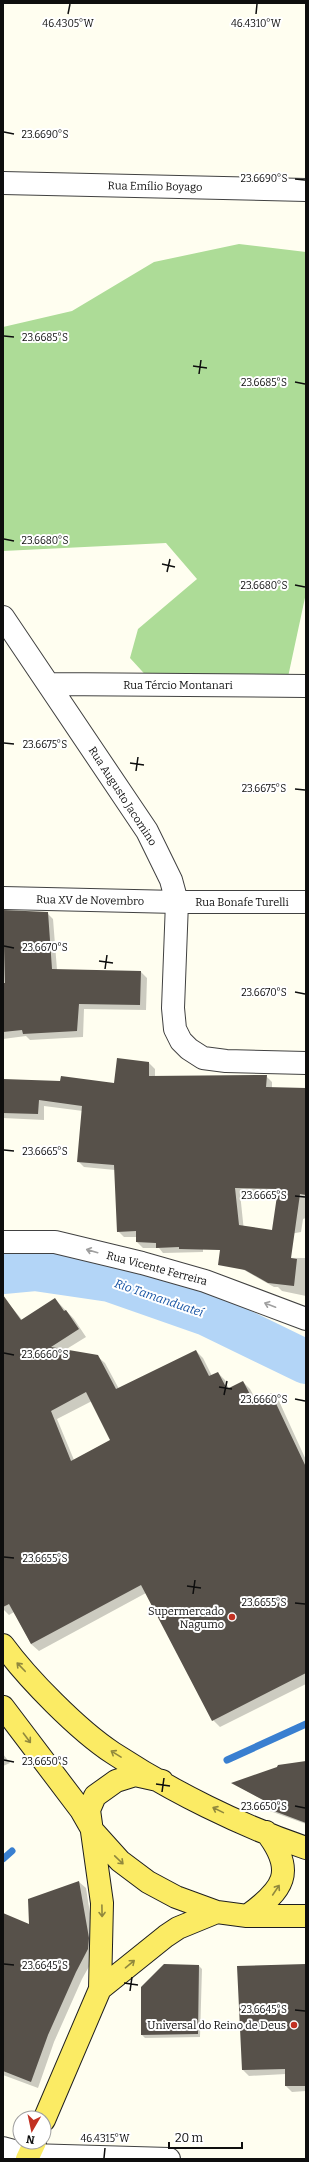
<svg xmlns="http://www.w3.org/2000/svg" width="309" height="2162" viewBox="0 0 309 2162" font-family="Bitter,serif">
	<style>
		.forest { fill: #addc97 }
		.shadow { fill: #0003; fill-rule: evenodd }
		.lines { fill: none; stroke-linecap: round; stroke-linejoin: round }
		.stream { stroke: #397fd0; stroke-width: 7 }
		.river { stroke: #b3d5f7; stroke-width: 44 }
		.building { fill: #57514a; fill-rule: evenodd }
		.minor-casing { stroke: #414141; stroke-width: 24 }
		.major-casing { stroke: #1f1f1f; stroke-width: 24 }
		.minor { stroke: #fff; stroke-width: 22 }
		.major { stroke: #fbeb64; stroke-width: 22 }
		.oneway { stroke: #9f9f9f }
		.oneway2 { stroke: #90883d }
		.ticks { fill: none; stroke: #0e0e0e; stroke-width: 1.5 }
		.poi-dot { fill: #c23123; stroke: #fff; stroke-width: 1.5 }
		.labels { text-anchor: middle; stroke-width: 4; stroke-linejoin: round; paint-order: stroke }
		.street-label { font-size: 11px; fill: #0e0e0e; stroke: #fff }
		.poi-label { font-size: 11px; fill: #0e0e0e; stroke: #fff; text-anchor: end }
		.water-label { font-size: 12px; font-style: italic; fill: #1452a3; stroke: #fff }
		.ticks-label { font-size: 10px; text-anchor: middle; fill: #0e0e0e; stroke: #fff; stroke-width: 4; stroke-linejoin: round; paint-order: stroke }
	</style>
	<rect width="100%" height="100%" fill="#fffef0"/>
	<path class="forest" d="M239 244 306 252V593L288 677 152 682 130 658 138 629 197 579 166 543 3 551V327L72 311 154 262Z"/>
	<path class="shadow" d="M3 912 47 913 53 919 57 970 141 972 147 978 146 1010 84 1009 83 1037 30 1040 26 1036 3 1039Z
		M149 1063 155 1069V1077L266 1076 272 1082V1088L306 1095V1218L303 1219 301 1232 279 1236 278 1194 240 1193 245 1241 203 1249V1252L163 1253 159 1248H143L137 1242V1237H124L118 1231 115 1170 84 1167 78 1161 83 1111 44 1106V1120L3 1118V1080L114 1084Z
		M221 1257 306 1258V1296L282 1291 278 1287H274Z
		M5 1299 23 1321 55 1299 74 1319 86 1337 65 1350 97 1356 105 1363 119 1389 196 1351 203 1358 212 1376 218 1373 225 1380 229 1389 243 1382 250 1389 257 1402 271 1394 279 1401 306 1460V1684L220 1727 213 1720 146 1593 39 1651 31 1644 14 1612 9 1615 3 1609V1301ZM92 1401 111 1440 74 1460 57 1419Z
		M3 1754 10 1763 3 1766Z
		M306 1762V1824L270 1811 267 1808 268 1803 233 1783 277 1768V1766Z
		M79 1882 86 1888 95 1945V1956L82 1979 54 2042 38 2088 3 2075V1914L30 1926Z
		M164 1965 199 1966 202 1969 200 2037 145 2038 142 2035Z
		M306 1966V2091L292 2092 286 2086V2074L249 2076 243 2070Z"/>
	<g class="lines">
		<path class="stream" d="M227 1760 306 1724
			M3 1859 12 1851"/>
		<path class="river" d="M3 1272 35 1269 110 1280 207 1314 306 1362"/>
	</g>
	<path class="building" d="M3 910 48 912 52 969 141 971 140 1005 79 1004 77 1031 23 1034 22 1030 3 1032V983H5Z
		M117 1058 149 1062V1076L267 1075 266 1087 306 1088V1195L300 1194 291 1258 297 1259 294 1286 268 1283 245 1270 218 1265 220 1250 179 1249V1247L156 1248V1243L136 1242V1231L117 1232 114 1165 77 1162 82 1106 39 1100 38 1114 3 1113V1079L60 1081 61 1076 114 1083ZM235 1188 278 1189 272 1230 239 1225Z
		M3 1295 21 1320 55 1298 64 1311 66 1310 79 1329 51 1347 98 1355 116 1389 196 1350 209 1376 218 1372 227 1389 243 1381 254 1402 271 1393 306 1467V1673L212 1721 141 1585 31 1644 9 1604 3 1607ZM86 1392 110 1440 71 1461 51 1411Z
		M306 1761V1823L266 1808 267 1802 231 1783 277 1767 278 1765Z
		M79 1881 89 1938 88 1949 76 1972 48 2035 31 2082 3 2071V1913L29 1924 28 1899Z
		M164 1964 199 1965 198 2034 141 2035V1987Z
		M306 1964V2086H285V2069L242 2070 237 1966Z"/>
	<g class="lines">
		<defs>
			<path id="minor" d="M3 183 306 190
				M3 617 147 831 171 880 177 902 173 1008 175 1029 181 1041 189 1049 203 1058 226 1061 306 1063
				M50 684 306 686
				M3 898 177 902H306
				M3 1242H55L142 1263 205 1281 306 1319
				M3 2148 29 2155 169 2159"/>
			<path id="major" d="M3 1645C28 1679 78 1730 113 1753 171 1791 241 1826 306 1848
				M3 1707 81 1810 93 1831 120 1861 148 1882 176 1897 217 1912 247 1916H306
				M247 1916C283 1890 297 1872 266 1832
				M100 1989 166 1936 178 1928 217 1912
				M44 2120 100 1989 102 1903 89 1810 95 1796 116 1781 135 1775 162 1781
				M27 2159 35 2142"/>
		</defs>
		<use href="#minor" class="minor-casing"/>
		<use href="#major" class="major-casing"/>
		<use href="#minor" class="minor"/>
		<use href="#major" class="major"/>
	</g>
	<defs><path id="oneway-shaft" d="M-6 0H5M1.5-3L5.5 0L1.5 3" fill="none" stroke-width="1.6" stroke-linecap="round" stroke-linejoin="round"/></defs>
	<g class="oneway">
		<use href="#oneway-shaft" transform="translate(92 1251) rotate(-164)"/>
		<use href="#oneway-shaft" transform="translate(270 1305) rotate(-159)"/>
	</g>
	<g class="oneway2">
		<use href="#oneway-shaft" transform="translate(21 1667) rotate(-134)"/>
		<use href="#oneway-shaft" transform="translate(27 1738) rotate(53)"/>
		<use href="#oneway-shaft" transform="translate(116 1754) rotate(-148)"/>
		<use href="#oneway-shaft" transform="translate(218 1810) rotate(-154)"/>
		<use href="#oneway-shaft" transform="translate(119 1860) rotate(44)"/>
		<use href="#oneway-shaft" transform="translate(276 1890) rotate(-56)"/>
		<use href="#oneway-shaft" transform="translate(102 1911) rotate(89)"/>
		<use href="#oneway-shaft" transform="translate(130 1964) rotate(-40)"/>
	</g>
	<path class="ticks" d="M68 14 70 4M256 14 257 4M4 132 14 134M295 179 305 180M4 336 14 337M193 366 207 368M199 374 201 360M295 382 305 384M4 539 14 541M162 564 175 567M167 572 170 559M295 585 305 587M4 743 14 744M130 763 144 765M136 771 138 757M295 789 305 790M4 946 14 948M99 961 113 963M105 969 107 955M295 992 305 994M4 1150 14 1151M295 1196 305 1197M4 1353 14 1355M219 1387 232 1389M224 1395 227 1381M295 1399 305 1401M4 1557 14 1558M187 1586 201 1588M193 1594 195 1580M295 1603 305 1604M4 1760 14 1762M156 1784 170 1786M162 1792 164 1778M295 1806 305 1808M4 1964 14 1965M124 1983 138 1985M130 1991 132 1977M295 2010 305 2011M104 2158 105 2148"/>
	<g class="poi-dot">
		<circle cx="232" cy="1617" r="4"/>
		<circle cx="294" cy="2025" r="4"/>
	</g>
	<g class="labels">
		<g class="street-label">
			<text transform="translate(155 186) rotate(1)" y="4">Rua Emílio Boyago</text>
			<text x="178" y="689">Rua Tércio Montanari</text>
			<text transform="translate(123 796) rotate(57)" y="4">Rua Augusto Jacomino</text>
			<text transform="translate(90 900) rotate(1)" y="4">Rua XV de Novembro</text>
			<text x="242" y="906">Rua Bonafe Turelli</text>
			<text transform="translate(157 1268) rotate(15)" y="4">Rua Vicente Ferreira</text>
		</g>
		<g class="poi-label">
			<text x="224" y="1615">Supermercado<tspan x="224" dy="13">Nagumo</tspan></text>
			<text x="286" y="2029">Universal do Reino de Deus</text>
		</g>
		<g class="water-label">
			<text transform="translate(159 1298) rotate(19)" y="4">Rio Tamanduateí</text>
		</g>
	</g>
	<g class="ticks-label">
		<text x="68" y="27">46.4305°W</text>
		<text x="256" y="27">46.4310°W</text>
		<text x="45" y="138">23.6690°S</text>
		<text x="264" y="182">23.6690°S</text>
		<text x="45" y="341">23.6685°S</text>
		<text x="264" y="386">23.6685°S</text>
		<text x="45" y="544">23.6680°S</text>
		<text x="264" y="589">23.6680°S</text>
		<text x="45" y="748">23.6675°S</text>
		<text x="264" y="792">23.6675°S</text>
		<text x="45" y="951">23.6670°S</text>
		<text x="264" y="996">23.6670°S</text>
		<text x="45" y="1155">23.6665°S</text>
		<text x="264" y="1199">23.6665°S</text>
		<text x="45" y="1358">23.6660°S</text>
		<text x="264" y="1403">23.6660°S</text>
		<text x="45" y="1562">23.6655°S</text>
		<text x="264" y="1606">23.6655°S</text>
		<text x="45" y="1765">23.6650°S</text>
		<text x="264" y="1810">23.6650°S</text>
		<text x="45" y="1969">23.6645°S</text>
		<text x="264" y="2013">23.6645°S</text>
		<text x="105" y="2142">46.4315°W</text>
	</g>
	<rect width="309" height="2162" fill="none" stroke="#0e0e0e" stroke-width="8"/>
	<g transform="translate(32 2130) rotate(189)"><circle r="19" fill="#ffffff" stroke="#9f9f9f"/>
	<path d="M0-3L7 15L0 10L-7 15Z" fill="#c23123"/>
	<text y="-6" font-size="11" font-weight="bold" text-anchor="middle" fill="#0e0e0e">N</text>
	</g>
	<path d="M169 2142v6h73v-6" fill="none" stroke="#0e0e0e" stroke-width="2"/>
	<text x="175" y="2142" font-size="12" fill="#0e0e0e" stroke="#ffffff" stroke-width="3" paint-order="stroke">20 m</text>
</svg>
